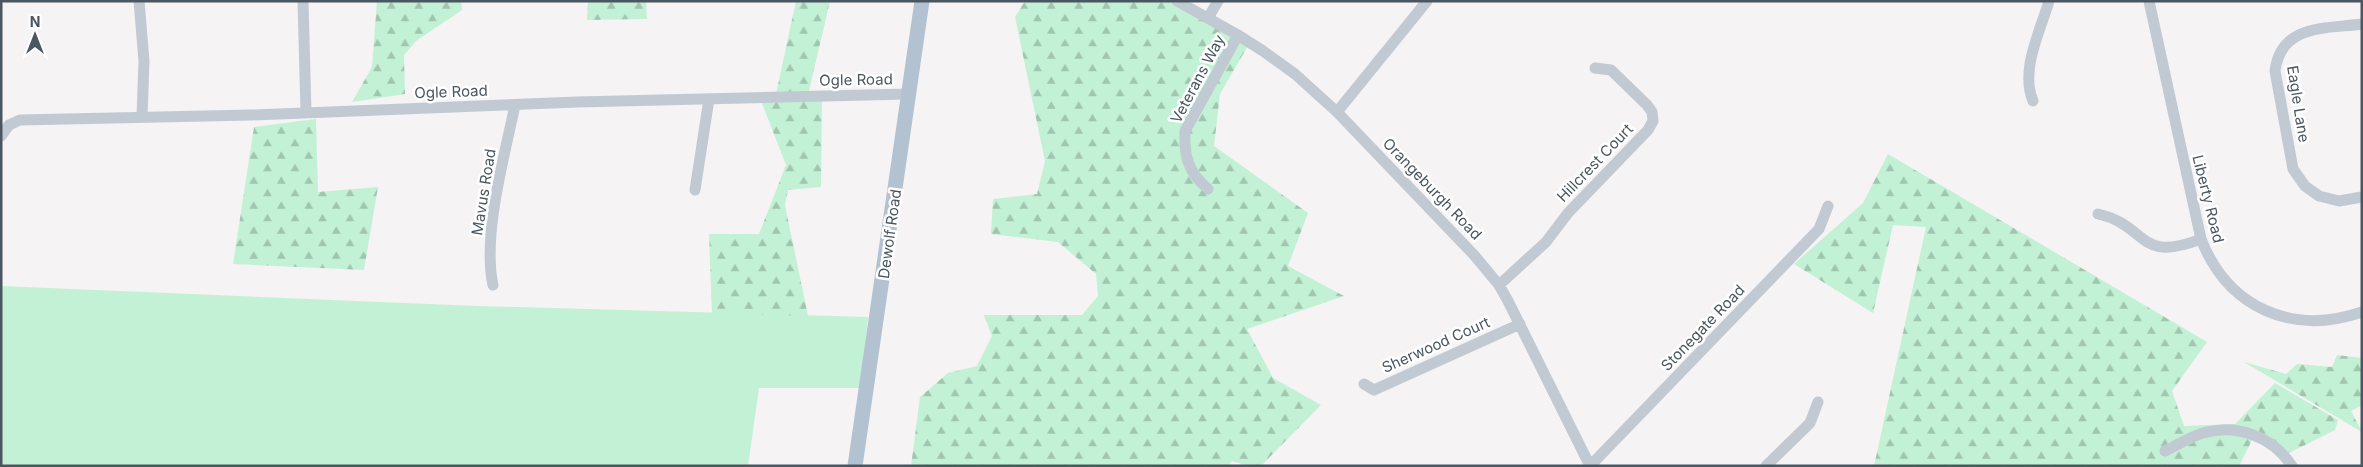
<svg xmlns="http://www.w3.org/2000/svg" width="2363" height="467" viewBox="0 0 2363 467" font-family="Inter,sans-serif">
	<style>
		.green { fill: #c3f1d5 }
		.forest { fill: url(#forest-firs) }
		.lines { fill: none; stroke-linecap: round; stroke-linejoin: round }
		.minor { stroke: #c1cad2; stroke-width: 11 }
		.major { stroke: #b3c2d1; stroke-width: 15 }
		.labels { text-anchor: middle; stroke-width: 5; stroke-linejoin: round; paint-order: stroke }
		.street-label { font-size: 15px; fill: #4a5661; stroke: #fff }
	</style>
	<defs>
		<pattern id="forest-firs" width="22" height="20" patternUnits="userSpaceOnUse" patternTransform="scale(1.25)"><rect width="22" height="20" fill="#c3f1d5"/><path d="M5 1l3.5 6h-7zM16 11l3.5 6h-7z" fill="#a0c6b0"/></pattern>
	</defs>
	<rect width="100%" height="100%" fill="#f5f3f3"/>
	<path class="green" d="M1 286 477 306 868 317 861 388H759L748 466H1Z"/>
	<path class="forest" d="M377 1H461L462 10 416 41 404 55 405 94 352 102 372 67Z
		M588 1H646L647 19 587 20Z
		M796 1H830L809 91H822L821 187 788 190 785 205 808 316 712 313 709 234H759L786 165 758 93 776 94Z
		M1025 1H1178L1249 44 1220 94 1214 146 1308 213 1288 266 1344 296 1247 329 1273 378 1321 405 1261 466H1249L1232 461 1228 466H911L920 397 948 373 977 366 992 336 984 315H1082L1098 296 1096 274 1058 242 991 234 993 199 1037 194 1045 161 1015 17Z
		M316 119 318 192 378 187 364 270 233 264 254 127Z
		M1888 154 2207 342 2172 391 2184 426 2235 424 2275 383 2338 420 2335 430 2289 453 2257 430 2239 466H1874L1926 227 1893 225 1873 313 1794 264 1863 203Z
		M2337 355 2362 358V405L2351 411 2360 428 2362 427V432L2244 362 2286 374 2297 364 2332 367Z"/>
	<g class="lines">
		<path class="minor" d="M139 1 144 61 142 117
			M303 1 306 113
			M1177 1 1238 35 1263 51 1295 74 1337 112 1474 255 1499 285 1508 301 1590 466
			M2149 1 2201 239C2228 308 2292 336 2362 312
			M1208 18 1218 1
			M2362 24C2325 29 2281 24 2275 71L2293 169 2305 186 2319 196 2339 201 2362 197
			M2033 101C2020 70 2040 32 2049 1
			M1337 112 1427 1
			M1 136 9 125 20 120 251 115 577 102 909 94
			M1208 189C1188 172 1184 157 1185 131L1238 35
			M695 190 709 99
			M2098 214C2148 225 2137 264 2201 239
			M493 285C482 236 505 154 515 105
			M1499 285 1546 242 1568 213 1648 130 1653 121 1652 112 1647 105 1611 70 1595 68
			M1364 384 1374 390 1520 324
			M2165 451C2177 445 2190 437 2203 433 2237 423 2273 437 2292 466
			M1590 466 1819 229 1828 206
			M1766 466 1810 423 1818 402"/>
		<path class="major" d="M855 466 922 1"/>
	</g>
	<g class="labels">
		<g class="street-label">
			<text transform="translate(1198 79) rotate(-62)" y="5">Veterans Way</text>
			<text transform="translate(856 80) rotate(-1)" y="5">Ogle Road</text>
			<text transform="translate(451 92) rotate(-2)" y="5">Ogle Road</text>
			<text transform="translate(2298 104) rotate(81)" y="5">Eagle Lane</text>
			<text transform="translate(1595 163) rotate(-46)" y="5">Hillcrest Court</text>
			<text transform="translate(1432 189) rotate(46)" y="5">Orangeburgh Road</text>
			<text transform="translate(484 192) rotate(-81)" y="5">Mavus Road</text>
			<text transform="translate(2208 199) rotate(76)" y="5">Liberty Road</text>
			<text transform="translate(890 234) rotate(-82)" y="5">Dewolf Road</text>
			<text transform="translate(1703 328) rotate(-46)" y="5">Stonegate Road</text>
			<text transform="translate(1436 345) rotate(-24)" y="5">Sherwood Court</text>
		</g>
	</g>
	<rect width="2363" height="467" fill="none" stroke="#4a5661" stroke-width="5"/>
	<g transform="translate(35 35)" stroke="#ffffff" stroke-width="4" paint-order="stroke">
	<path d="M0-4L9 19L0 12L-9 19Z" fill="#4a5661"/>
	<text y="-8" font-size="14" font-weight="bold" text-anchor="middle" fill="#4a5661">N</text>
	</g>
</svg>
